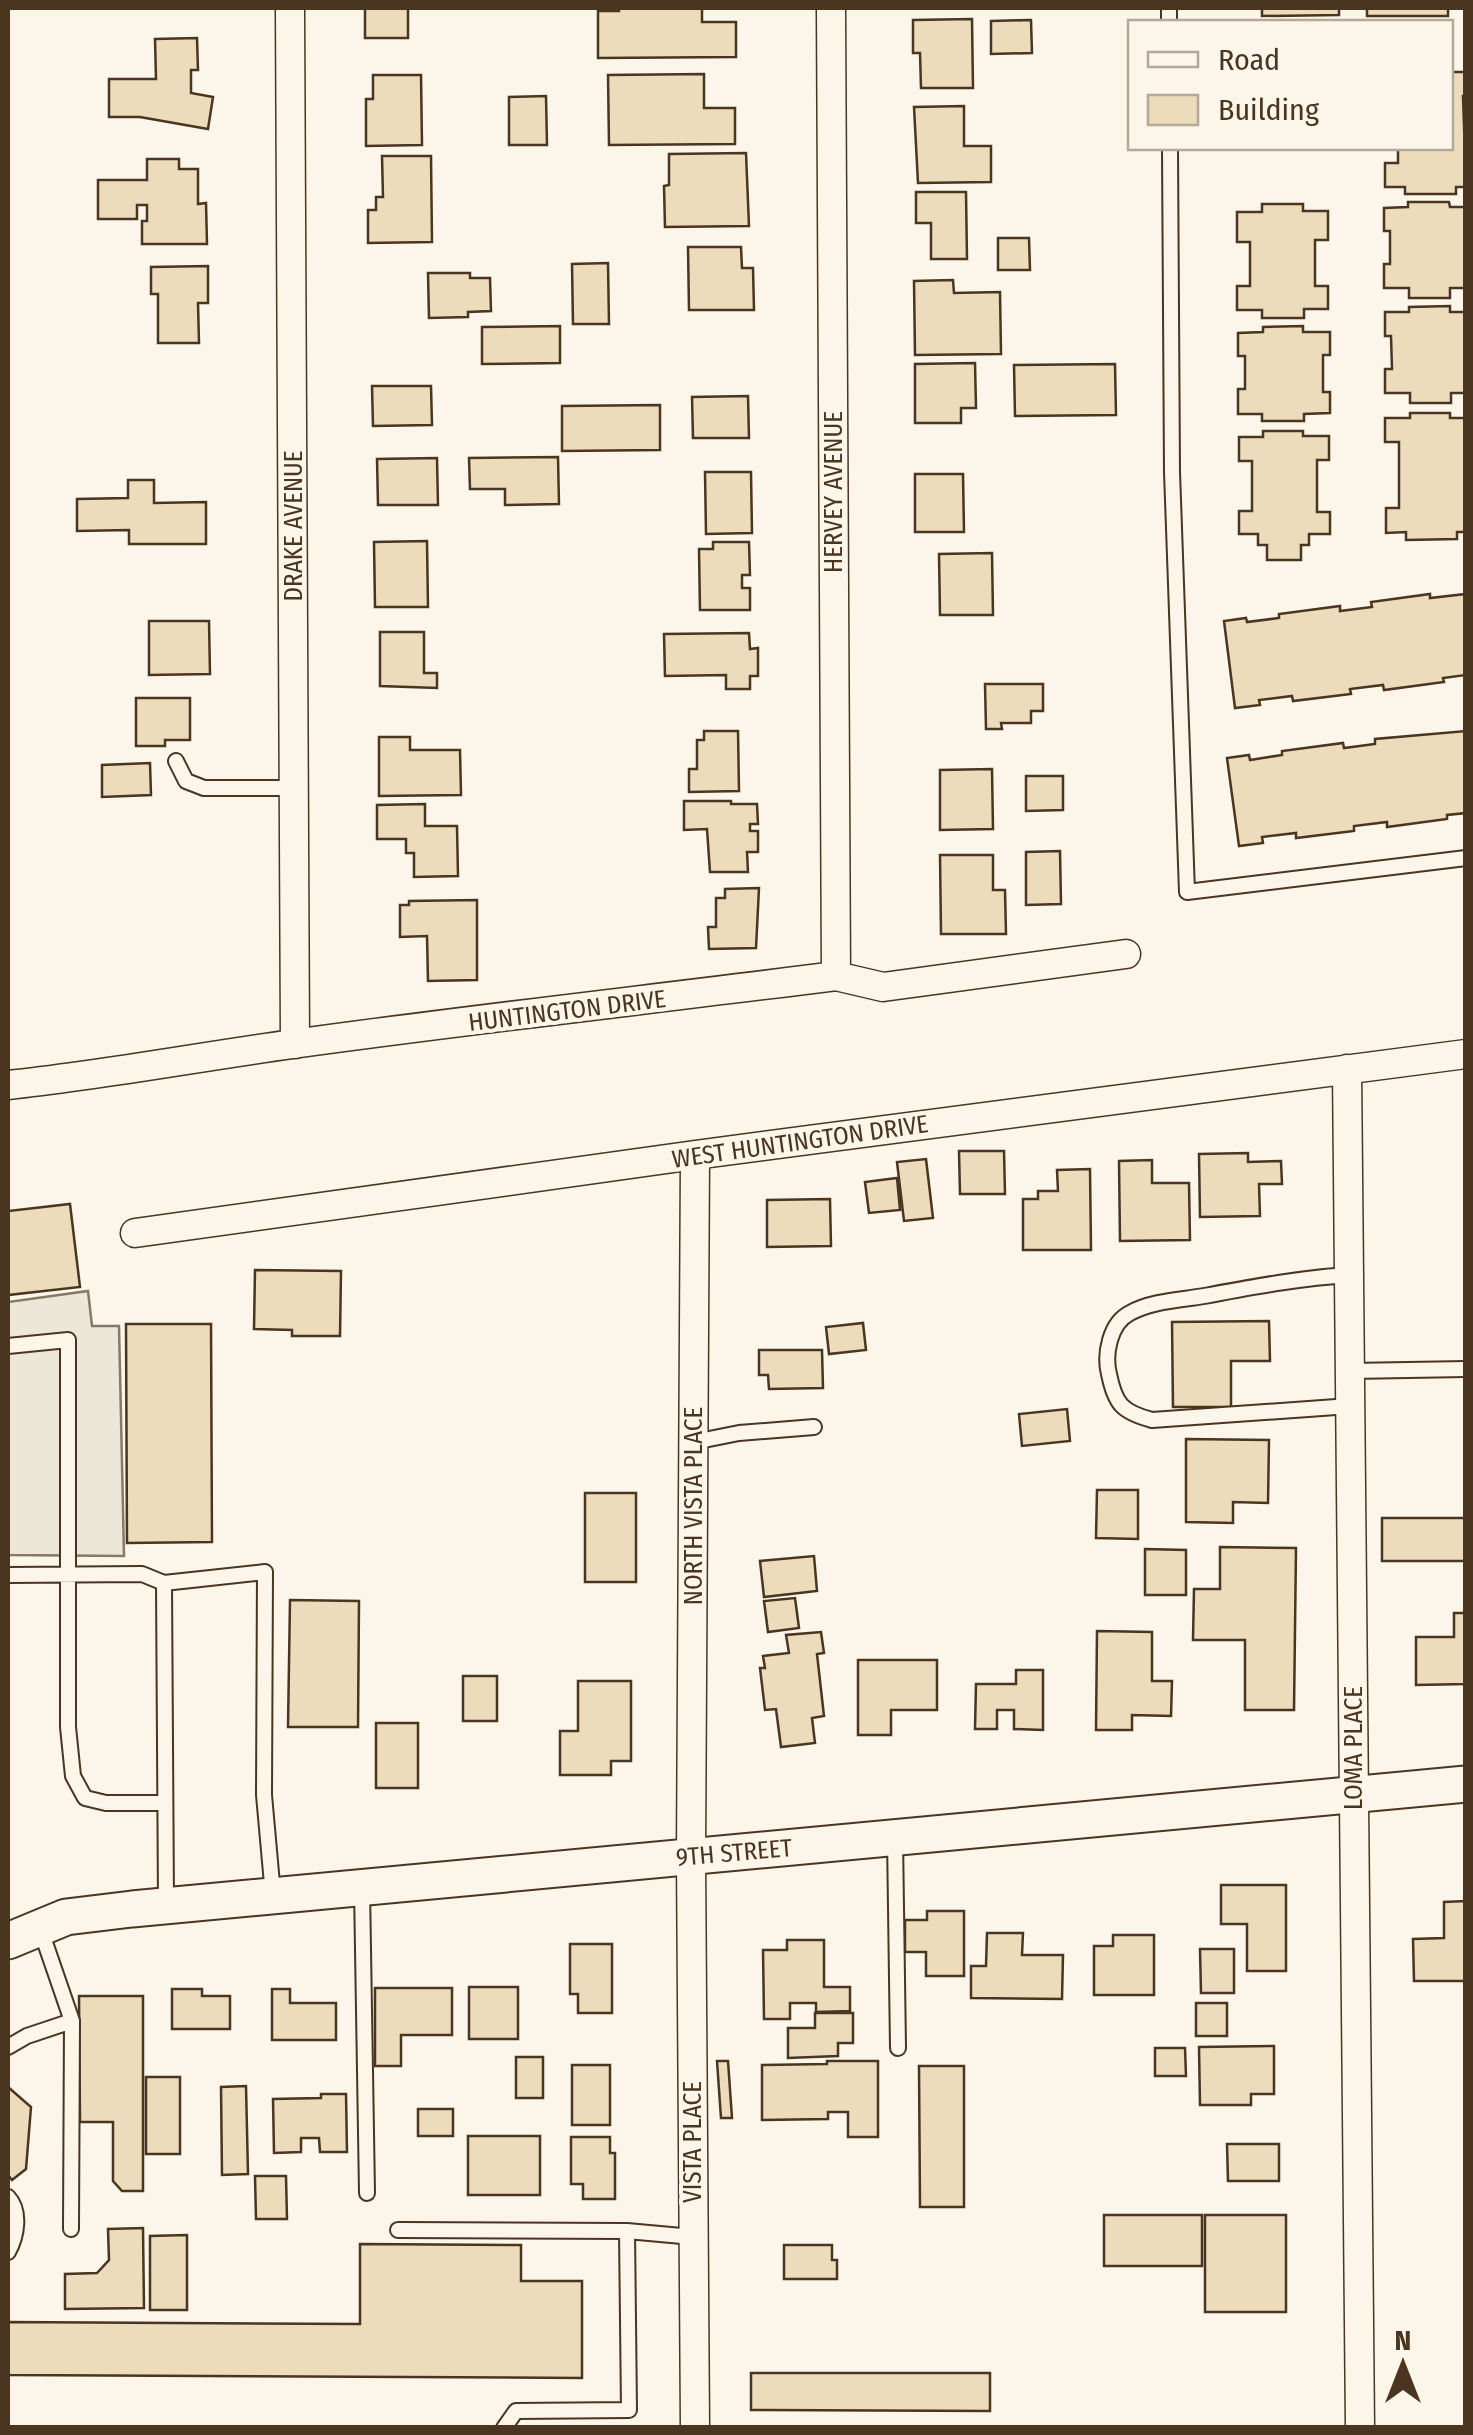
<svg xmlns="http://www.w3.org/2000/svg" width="1473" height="2435" viewBox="0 0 1473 2435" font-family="'Fira Sans Condensed',sans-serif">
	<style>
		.parking { fill: #ede7d9; stroke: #887966; stroke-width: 2.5 }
		.building { fill: #ecdcbc; stroke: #4a3520; stroke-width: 2.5 }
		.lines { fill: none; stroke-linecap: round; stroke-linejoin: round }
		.service-casing { stroke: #4a3520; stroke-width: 18 }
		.minor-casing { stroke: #4a3520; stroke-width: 31 }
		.tertiary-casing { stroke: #4a3520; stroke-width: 39 }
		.service { stroke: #fbf6e9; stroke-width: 14 }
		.minor { stroke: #fbf6e9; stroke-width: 28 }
		.tertiary { stroke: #fbf6e9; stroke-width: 35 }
		.labels { text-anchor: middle; stroke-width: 8; stroke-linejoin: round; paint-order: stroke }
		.street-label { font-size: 25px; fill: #4a3520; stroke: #fbf6e9 }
	</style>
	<rect width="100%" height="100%" fill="#fbf6e9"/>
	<path class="parking" d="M88 1291 92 1326H119L124 1556 8 1555V1302Z"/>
	<path class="building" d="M365 8H408V38H365Z
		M619 8H702V22H736V57L598 58V11H619Z
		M1262 8H1339V15L1262 16Z
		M1367 8H1448V16H1367Z
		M972 19 973 88H921L920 53H913V20Z
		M1031 20 1032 53 991 54V21Z
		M197 38 198 70H191V93L213 97 208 129 140 117H109V79H156L155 39Z
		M1450 72H1466V96H1463L1466 187H1456V194H1405V187H1385V163H1398V148H1450Z
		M704 74V108H735V144L609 145 608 75Z
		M373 75H421L422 145 366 146V99H373Z
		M546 96 547 145H509V97Z
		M964 106V146H991V182L918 183 914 107Z
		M746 153 749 226 665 227 664 186 669 185V154Z
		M382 156H431L432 242 368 243V210H376V197H383Z
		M147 159H179V169H198V204L206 203 207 244H142V221H147V205H137V219H98V180H147Z
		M916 192H966L967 259H931V223H916Z
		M1408 202H1449L1450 207H1466V288H1450V298H1409V288H1384V264H1390V231H1384V208L1408 207Z
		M1262 204H1303V211H1328V240H1315V286H1328V309H1304V318H1262V310H1237V286H1250V242H1237V212H1262Z
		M998 238H1029L1030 270H998Z
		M688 247H741L742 268H753L754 310H689Z
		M608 263 609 324H573L572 264Z
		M208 266V303H198L199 343H158V294H151V267Z
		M428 273H470V278H490L491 311 468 312V317L429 318Z
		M953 280 954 293 1000 292 1001 354 915 355 914 281Z
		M1450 306V312H1466V393H1451V403H1410V393H1385V369H1392L1391 336H1385V312H1409V307Z
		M560 326V363L482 364V327Z
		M1303 326V332H1330V355H1323V392H1330V413L1304 414V421H1262V414H1238V389H1245V356H1238V333L1263 332V327Z
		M975 363 976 408H961V423H915V364Z
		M1115 364 1116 415 1015 416 1014 365Z
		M372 386H431L432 425 373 426Z
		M748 396 749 438H693L692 397Z
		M660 405V450L562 451V406Z
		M1410 413H1450V418H1466V532H1457V539L1406 540V532L1386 533V508H1399V442H1385V418H1410Z
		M1263 431H1303V436H1329V460H1317V512H1330V534H1309V545H1301V560H1267V545H1258V534H1239V511H1252V461H1239V437H1263Z
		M558 457 559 504 505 505V489H470L469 458Z
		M437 458 438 505H378L377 459Z
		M705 472H751L752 533 706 534Z
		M915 474H963L964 532H915Z
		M128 480H154V503L206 502V544H129V530L77 531V499L128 498Z
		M427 541 428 607H375L374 542Z
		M713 542H749L750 575H742V588H750V610H700L699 549H713Z
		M992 553 993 615H940L939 554Z
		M1430 594V598L1466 594V675L1443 678 1444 682 1384 690 1383 685 1350 689 1351 694 1293 701 1292 696 1259 700 1260 705 1235 708 1224 621 1246 618 1247 622 1279 618V614L1340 606V611L1372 607 1371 602Z
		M149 621H209L210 674 149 675Z
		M380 632H424V673H437V688L380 686Z
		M749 633 750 649 758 648V676H750V689H726V675L665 676 664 634Z
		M985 684H1043V711H1031V723H1001L1002 729H986Z
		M136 698H190V740H165V746H136Z
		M704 731H738L739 791 689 792V769H697V740H704Z
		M1466 731V813L1447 815V819L1387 827V822L1354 826V831L1296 838V833L1262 837 1263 843 1239 846 1227 758 1249 755 1250 760 1282 755V751L1343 743 1344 748 1375 744V739Z
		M379 737H410V750H460L461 795 379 796Z
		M150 763 151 795 102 797V765Z
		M992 769 993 829 940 830V770Z
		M1026 776H1063V810L1026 811Z
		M684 801H731V804H757L758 824H750V831H758V852H747L748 872H710L707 829 684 830Z
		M425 804V826H457L458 876 414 877V853H406V839H377V805Z
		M1060 851 1061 904 1026 905V852Z
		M940 855H993V890H1005L1006 934H941Z
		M759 888 756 948 709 949 708 927H716V898H725V889Z
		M477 900V980L428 981 427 936 400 937V905H409V901Z
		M959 1151H1004L1005 1194H960Z
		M1248 1153V1162L1281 1161 1282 1184H1259L1260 1216 1200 1217 1199 1154Z
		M926 1159 933 1218 904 1221 897 1162Z
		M1152 1160V1183H1189L1190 1240 1120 1241 1119 1161Z
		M1090 1169 1091 1250H1023V1199H1038V1191H1058L1057 1170Z
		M897 1178 900 1210 869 1213 865 1182Z
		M830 1199 831 1246 767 1247V1200Z
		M70 1204 80 1287 8 1295V1211Z
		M255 1270 341 1271 340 1336H292V1330L254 1329Z
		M1269 1321 1270 1361H1231V1407H1173L1172 1322Z
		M863 1323 866 1350 829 1354 826 1327Z
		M126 1324H211L212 1542 127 1543Z
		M759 1350H822L823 1388 769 1389 768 1375H759Z
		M1067 1409 1070 1441 1022 1446 1019 1414Z
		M1186 1439 1269 1440 1268 1503 1233 1502V1523L1186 1522Z
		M1097 1490H1138V1539L1096 1538Z
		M585 1493H636V1582H585Z
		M1382 1518H1466V1561H1382Z
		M1220 1547 1296 1548 1294 1710H1245V1640H1193L1194 1589H1220Z
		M1145 1549 1186 1550V1595H1145Z
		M814 1556 817 1591 764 1597 760 1561Z
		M795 1598 799 1628 768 1632 764 1601Z
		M290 1600 359 1601 358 1727H288Z
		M1454 1613H1466V1684L1416 1685V1637H1454Z
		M1097 1631 1152 1632V1681H1172L1171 1716 1132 1715V1730H1096Z
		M821 1632 824 1653 817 1654 824 1716 812 1718 815 1743 781 1747 776 1709 765 1710 760 1668H765L763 1656 789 1653 786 1635Z
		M858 1660H937V1710H891V1735H858Z
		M1016 1670H1043V1730L1014 1729V1710H997V1729H975L976 1684H1016Z
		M463 1676H497V1721H463Z
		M578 1681H631V1761H611V1775H560V1731H578Z
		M376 1723H418V1788H376Z
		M1221 1885H1286V1971H1247V1924H1221Z
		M1466 1901V1981H1414L1413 1939 1444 1938V1902Z
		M927 1911H964V1976H926V1952H905V1920H927Z
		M987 1933H1023L1022 1955H1063L1062 1999 971 1998V1966H986Z
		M1113 1935H1154V1995H1094V1946H1113Z
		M787 1940H824V1987H850V2011L816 2012V2003H790V2019H764L763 1950H787Z
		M570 1944H612V2013H578V1994H570Z
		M1200 1949H1234V1993H1201Z
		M469 1987H518V2039H469Z
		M375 1988H452V2035H401V2066H375Z
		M172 1989H202V1996H230V2029H172Z
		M272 1989H290V2003H336V2040H272Z
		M79 1996H143V2191H122L113 2181V2122H80Z
		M1196 2003H1227V2036H1196Z
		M815 2013H853V2043H838V2056L788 2058V2028H815Z
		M1274 2046V2094H1251V2105H1200L1199 2047Z
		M1155 2048H1185L1186 2076H1155Z
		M516 2057H543V2098H516Z
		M717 2061H728L732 2118H721Z
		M827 2061H878V2137H848V2112H828V2119L762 2120V2065L827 2064Z
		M572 2065H610V2125H572Z
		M919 2066H964V2207H920Z
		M146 2077H180V2154H146Z
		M246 2086 248 2174 222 2175 221 2087Z
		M8 2087 31 2107 26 2169 12 2180 8 2175Z
		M321 2094H346L347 2152H320L319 2138H301V2152L274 2153 273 2099 321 2098Z
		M418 2109H453V2136H418Z
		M468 2136H540V2195H468Z
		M571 2137H610V2153H615V2199H583V2184H571Z
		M1227 2144H1279V2181H1228Z
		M255 2176H286L287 2219H256Z
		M1104 2215H1202V2266H1104Z
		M1205 2215H1286V2312H1205Z
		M143 2228 144 2308 65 2309V2274L97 2273 109 2260 108 2229Z
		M187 2235V2310H150V2236Z
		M360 2244 521 2245V2281H582V2378L8 2375V2322L360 2324Z
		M784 2245H832V2260H837V2279H784Z
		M751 2373H990V2411L751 2410Z"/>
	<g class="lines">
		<defs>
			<path id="service" d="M1169 8V22
				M1170 148 1172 472 1187 892 1466 858
				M176 761 186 781 204 788H294
				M1349 1275C1300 1278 1253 1287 1204 1296 1181 1300 1151 1301 1130 1313 1110 1323 1104 1354 1109 1374 1115 1404 1122 1412 1152 1420L1350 1406
				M8 1346 68 1340V1727L73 1776 85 1798 106 1803H165
				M1350 1371 1466 1369
				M694 1442 739 1433 814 1427
				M8 1575 142 1574 164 1583 166 1905
				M164 1583 265 1572 264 1795 273 1895
				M895 1838 898 2048
				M362 1888 367 2193
				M40 1928 72 2021
				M8 2047 27 2036 72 2021 71 2229
				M8 2197C21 2211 17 2236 8 2252
				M398 2230 627 2231 693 2237
				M504 2428 516 2411 629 2410 627 2231"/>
			<path id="minor" d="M290 8 295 1044
				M831 8 836 976
				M1347 1069 1360 2428
				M8 1085C103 1075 198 1057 293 1044 474 1019 655 999 836 976L883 987 1126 954
				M135 1233 695 1155 1466 1054
				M695 2428 691 1856 695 1155"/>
			<path id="tertiary" d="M8 1941 66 1917 132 1909 1466 1784"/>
		</defs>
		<use href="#service" class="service-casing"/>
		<use href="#minor" class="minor-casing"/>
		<use href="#tertiary" class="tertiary-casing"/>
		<use href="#service" class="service"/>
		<use href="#minor" class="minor"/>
		<use href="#tertiary" class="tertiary"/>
	</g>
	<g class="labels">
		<g class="street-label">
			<text transform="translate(833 492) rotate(-90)" y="9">HERVEY AVENUE</text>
			<text transform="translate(293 526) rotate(-90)" y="9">DRAKE AVENUE</text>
			<text transform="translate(567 1010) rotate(-7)" y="9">HUNTINGTON DRIVE</text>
			<text transform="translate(800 1141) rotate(-8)" y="9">WEST HUNTINGTON DRIVE</text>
			<text transform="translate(693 1506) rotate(-90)" y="9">NORTH VISTA PLACE</text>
			<text transform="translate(1353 1748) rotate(-90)" y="9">LOMA PLACE</text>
			<text transform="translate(734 1852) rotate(-5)" y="9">9TH STREET</text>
			<text transform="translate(692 2142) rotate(-90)" y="9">VISTA PLACE</text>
		</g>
	</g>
	<rect width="1473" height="2435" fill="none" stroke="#4a3520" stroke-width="20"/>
	<rect x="1128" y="20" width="325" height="130" fill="#fbf6e9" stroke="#b4a999" stroke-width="2.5"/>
	<rect x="1148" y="52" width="50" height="15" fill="#fbf6e9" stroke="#b4a999" stroke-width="2.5"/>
	<text x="1218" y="70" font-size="30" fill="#4a3520">Road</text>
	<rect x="1148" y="95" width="50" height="30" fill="#ecdcbc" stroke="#b4a999" stroke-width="2.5"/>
	<text x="1218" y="120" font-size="30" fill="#4a3520">Building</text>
	<g transform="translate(1403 2365)" stroke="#fbf6e9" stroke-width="8" paint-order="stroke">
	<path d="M0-8L18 38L0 25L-18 38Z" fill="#4a3520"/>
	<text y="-15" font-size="28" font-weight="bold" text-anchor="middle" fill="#4a3520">N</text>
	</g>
</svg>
